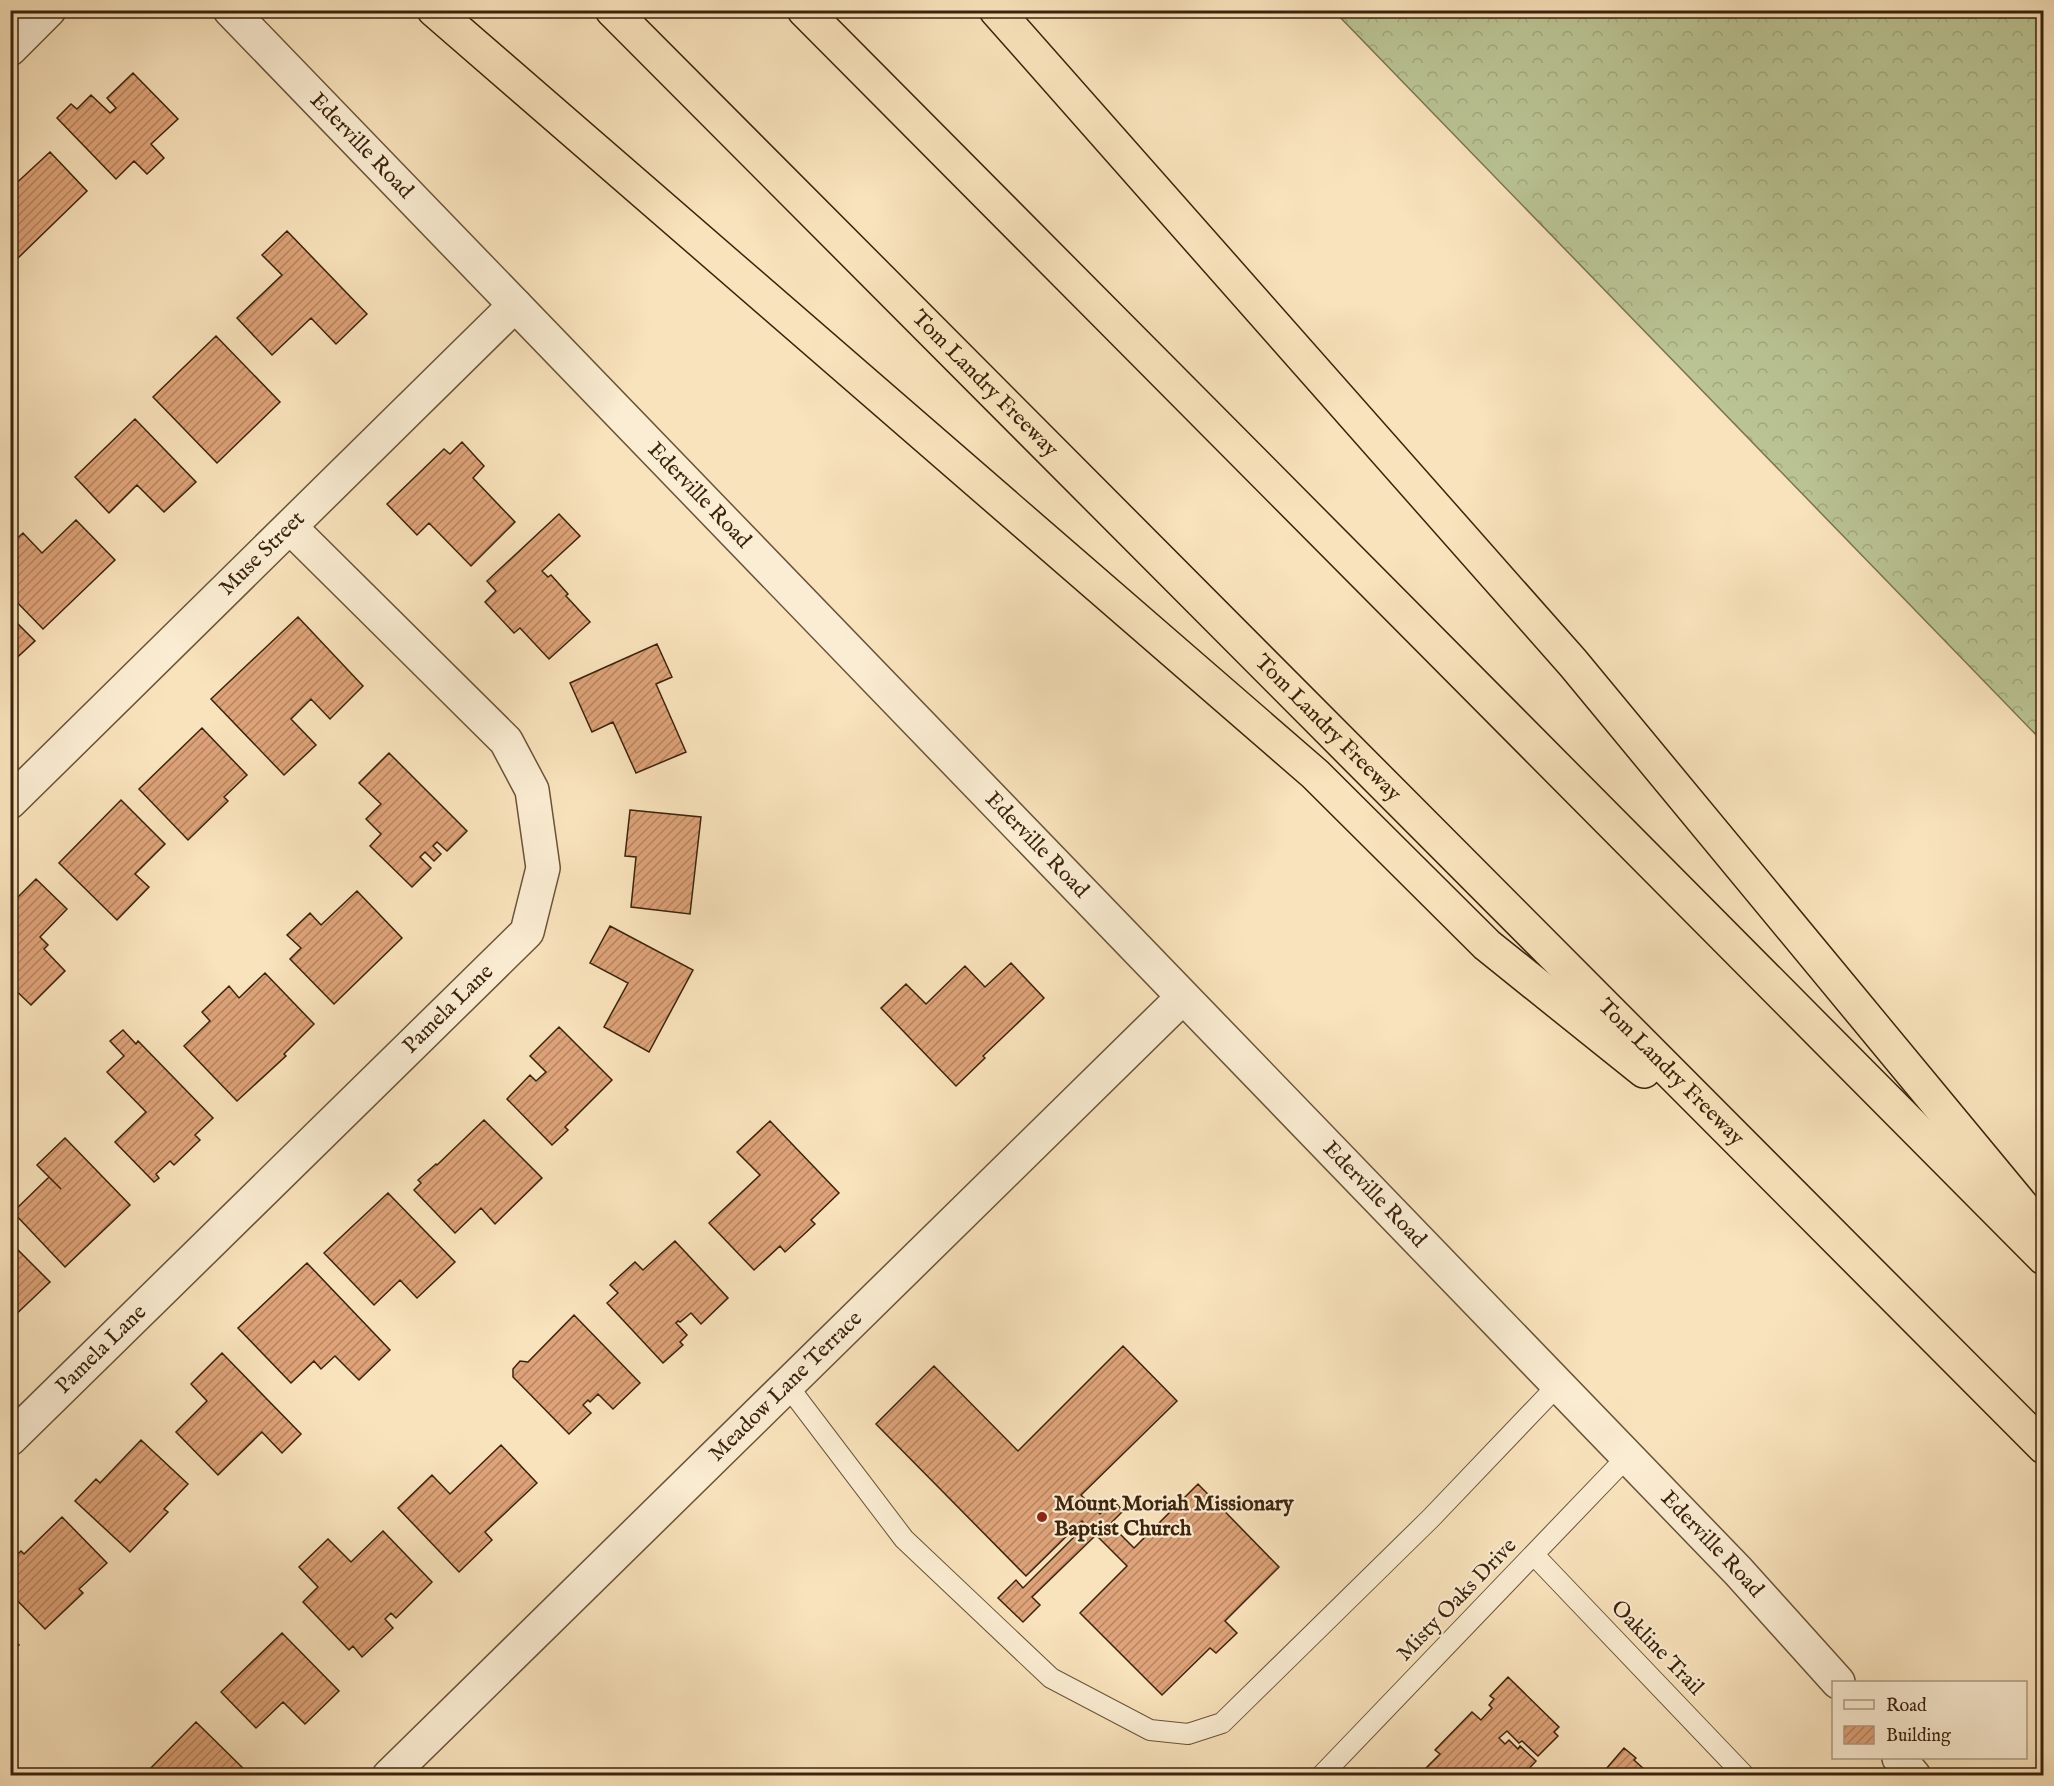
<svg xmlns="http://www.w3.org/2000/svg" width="2054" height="1786" font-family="'IM FELL English',serif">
<defs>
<pattern id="forest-crowns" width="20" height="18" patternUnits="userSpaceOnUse" patternTransform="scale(1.5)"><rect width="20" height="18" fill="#bac494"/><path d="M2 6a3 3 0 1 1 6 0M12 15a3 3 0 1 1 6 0" fill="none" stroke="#a1a87e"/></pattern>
<pattern id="building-hatch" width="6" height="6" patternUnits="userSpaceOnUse" patternTransform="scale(1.5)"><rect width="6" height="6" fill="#dea378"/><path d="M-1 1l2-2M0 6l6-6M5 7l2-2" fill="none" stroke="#b58461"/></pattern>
</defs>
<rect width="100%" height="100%" fill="#f9e3bc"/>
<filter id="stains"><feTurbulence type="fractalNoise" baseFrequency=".00333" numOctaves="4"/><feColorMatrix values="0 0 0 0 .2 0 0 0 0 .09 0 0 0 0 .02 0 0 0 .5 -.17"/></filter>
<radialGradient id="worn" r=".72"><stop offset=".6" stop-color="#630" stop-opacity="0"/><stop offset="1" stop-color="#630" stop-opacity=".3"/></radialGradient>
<path fill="url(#forest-crowns)" stroke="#7a7450" stroke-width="1.5" d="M1334 11H2043V742Z"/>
<path fill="url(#building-hatch)" stroke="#3b230c" stroke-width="1.5" d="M133 73 178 119 151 144 164 158 147 174 134 161 116 179 57 118 71 104 77 109 91 95 110 113 116 108 107 98Z
M50 152 87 191 18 258 10 250V189Z
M287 231 367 314 336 344 311 318 272 355 237 318 282 275 262 255Z
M216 336 280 402 217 463 153 397Z
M135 419 196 482 164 512 137 485 109 513 75 477Z
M462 442 484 466 473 478 515 522 471 566 429 523 417 535 387 504 444 449 450 454Z
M559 514 580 536 542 571 548 577 551 575 568 594 566 596 590 622 549 659 520 628 514 633 485 602 496 591 487 581Z
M76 520 115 560 43 629 10 595V545L23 533 42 553Z
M10 616 35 641 10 664Z
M298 617 363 686 330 719 311 699 291 719 316 745 284 775 211 699Z
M657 644 672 677 656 684 686 752 636 773 613 722 592 732 570 683Z
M202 728 247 775 224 797 228 801 188 840 139 789Z
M389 753 467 831 447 851 437 842 433 846 441 854 434 861 425 852 420 857 431 868 412 887 370 846 381 834 366 819 381 804 359 783Z
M121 800 165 844 135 874 149 887 117 920 59 863Z
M630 810 701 817 690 914 631 907 636 857 625 856Z
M36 879 67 909 40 937 48 945 44 949 65 971 31 1005 10 985V905Z
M357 891 402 938 334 1004 290 959 301 948 287 935 310 913 321 925Z
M610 926 693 970 649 1052 604 1027 628 983 590 963Z
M1011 963 1044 998 983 1056 985 1058 956 1086 881 1008 906 984 926 1004 965 966 985 987Z
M265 973 314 1024 284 1054 286 1056 237 1101 184 1046 210 1021 202 1012 229 986 239 998Z
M559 1027 612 1080 565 1127 568 1130 552 1145 507 1099 530 1075 536 1081 546 1072 530 1056Z
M123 1030 136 1044 138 1041 213 1118 195 1135 200 1140 174 1165 170 1161 156 1174 159 1178 154 1182 115 1142 146 1112 107 1072 124 1056 110 1041Z
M484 1120 542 1178 495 1224 481 1208 455 1233 414 1190 421 1183 418 1180 436 1164 437 1165Z
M770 1121 839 1193 811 1220 815 1224 785 1252 780 1246 754 1270 709 1223 760 1175 737 1152Z
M65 1138 130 1205 65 1267 13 1212 49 1177 61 1189 37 1165Z
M388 1193 455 1262 417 1298 400 1280 374 1305 324 1253Z
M675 1241 728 1298 701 1324 691 1313 680 1322 678 1321 676 1323 687 1335 680 1342 683 1345 663 1363 607 1303 618 1293 610 1285 635 1262 643 1270Z
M10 1242 50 1282 10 1320Z
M307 1263 390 1350 359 1380 335 1356 321 1369 314 1361 291 1383 238 1328Z
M574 1315 640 1383 613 1409 598 1394 590 1402 588 1400 583 1405 591 1413 569 1434 513 1377V1369L520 1361 528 1362Z
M1123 1346 1177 1401 1081 1495 1100 1514 1113 1500 1123 1511 1110 1524 1134 1548 1198 1484 1279 1567 1225 1621 1237 1633 1216 1653 1210 1648 1162 1695 1080 1613 1127 1566 1096 1535 1032 1597 1040 1605 1023 1622 998 1598 1016 1580 1023 1588 1086 1525 1082 1521 1026 1576 876 1424 934 1366 1018 1451Z
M222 1353 301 1434 282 1453 262 1432 218 1475 176 1432 207 1401 191 1384Z
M141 1440 188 1484 164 1509 168 1512 130 1552 75 1501 96 1479 100 1483Z
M501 1445 537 1483 485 1532 492 1540 459 1572 398 1508 432 1475 450 1494Z
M62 1517 107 1563 79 1589 83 1593 45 1629 10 1593V1561L21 1551 24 1554Z
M383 1531 432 1582 396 1618 391 1613 385 1619 393 1628 362 1657 353 1646 349 1650 303 1602 318 1587 299 1567 328 1539 351 1562Z
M282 1633 339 1691 305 1724 283 1702 256 1728 221 1692Z
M10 1636 19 1645 10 1653Z
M1508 1677 1559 1727 1554 1732 1558 1736 1538 1756 1522 1741 1519 1743 1507 1731 1499 1738 1505 1744 1509 1740 1518 1749 1520 1746 1536 1761 1522 1776H1418L1440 1754 1435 1750 1472 1712 1481 1720 1492 1708 1489 1705 1494 1699 1490 1696Z
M196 1722 251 1776H143Z
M1624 1748 1636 1758 1634 1760 1645 1770 1641 1774 1643 1776H1600Z
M1660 1770 1667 1776H1654Z"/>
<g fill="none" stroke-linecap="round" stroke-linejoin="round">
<defs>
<path id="service" d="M787 1385 904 1539 1051 1678 1150 1730 1188 1734 1222 1723 1431 1518 1558 1385
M1534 1555 1745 1776
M1321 1776 1627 1457"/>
<g id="minor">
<path d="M10 49 49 10"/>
<path id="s1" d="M10 802 515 305"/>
<path id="s2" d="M10 1439 527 932 543 868 532 790 506 741 290 527"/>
<path id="s3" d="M389 1776 1183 997"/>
</g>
<g id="tertiary">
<path id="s4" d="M230 10 1738 1571 1838 1682"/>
<path d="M1899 1758 1914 1776"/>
</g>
<g id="motorway">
<path d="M434 10 1315 774 1487 945 1644 1071"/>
<path id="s5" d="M612 10 2044 1447"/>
<path d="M804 10 2044 1258"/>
<path d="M996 10 1573 663 2042 1230"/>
</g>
</defs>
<use href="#service" stroke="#6a5338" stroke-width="22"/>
<use href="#minor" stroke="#6a5338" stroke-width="36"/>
<use href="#tertiary" stroke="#6a5338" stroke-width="36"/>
<use href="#motorway" stroke="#3b230c" stroke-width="36"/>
<use href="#service" stroke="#fbedd3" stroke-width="20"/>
<use href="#minor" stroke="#fbedd3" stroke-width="33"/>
<use href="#tertiary" stroke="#fbedd3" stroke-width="33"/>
<use href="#motorway" stroke="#f9e3bc" stroke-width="33"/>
</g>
<circle fill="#8f2418" stroke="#fbedd3" stroke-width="2" cx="1042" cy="1517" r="6"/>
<g text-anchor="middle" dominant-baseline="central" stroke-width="4.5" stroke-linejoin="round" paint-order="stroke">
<g font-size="22" fill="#3b230c" stroke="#fbedd3">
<text stroke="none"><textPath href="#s4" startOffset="189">Ederville Road</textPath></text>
<text stroke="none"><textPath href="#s5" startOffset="528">Tom Landry Freeway</textPath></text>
<text stroke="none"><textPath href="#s4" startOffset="675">Ederville Road</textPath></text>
<text stroke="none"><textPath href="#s1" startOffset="354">Muse Street</textPath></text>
<text stroke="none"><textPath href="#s5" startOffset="1014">Tom Landry Freeway</textPath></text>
<text stroke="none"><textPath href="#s4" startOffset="1161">Ederville Road</textPath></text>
<text stroke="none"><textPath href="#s2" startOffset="614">Pamela Lane</textPath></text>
<text stroke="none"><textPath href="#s5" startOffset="1500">Tom Landry Freeway</textPath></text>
<text stroke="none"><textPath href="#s4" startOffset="1647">Ederville Road</textPath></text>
<text stroke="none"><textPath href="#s2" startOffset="128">Pamela Lane</textPath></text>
<text stroke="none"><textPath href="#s3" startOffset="556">Meadow Lane Terrace</textPath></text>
<text stroke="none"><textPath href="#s4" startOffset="2133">Ederville Road</textPath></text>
<text transform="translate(1457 1600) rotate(-46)">Misty Oaks Drive</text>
<text transform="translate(1657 1648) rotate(46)">Oakline Trail</text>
</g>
<g font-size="22" font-weight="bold" fill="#3b230c" stroke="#fbedd3" text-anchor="start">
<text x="1054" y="1504">Mount Moriah Missionary<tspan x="1054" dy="25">Baptist Church</tspan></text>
</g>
</g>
<rect width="2054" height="1786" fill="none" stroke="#f9e3bc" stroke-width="36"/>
<rect x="12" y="12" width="2030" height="1762" fill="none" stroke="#3b230c" stroke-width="3"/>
<rect x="18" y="18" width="2018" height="1750" fill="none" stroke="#3b230c" stroke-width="1.5"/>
<rect x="1832" y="1681" width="195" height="78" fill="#fbedd3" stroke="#ae9c83" stroke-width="1.5"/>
<rect x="1844" y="1700" width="30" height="9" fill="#fbedd3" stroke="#ae9c83" stroke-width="1.5"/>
<text x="1886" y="1711" font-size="18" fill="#3b230c">Road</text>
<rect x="1844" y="1726" width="30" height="18" fill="url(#building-hatch)" stroke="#ae9c83" stroke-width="1.5"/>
<text x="1886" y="1741" font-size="18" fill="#3b230c">Building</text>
<rect width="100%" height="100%" filter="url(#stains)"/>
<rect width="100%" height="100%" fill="url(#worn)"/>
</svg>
